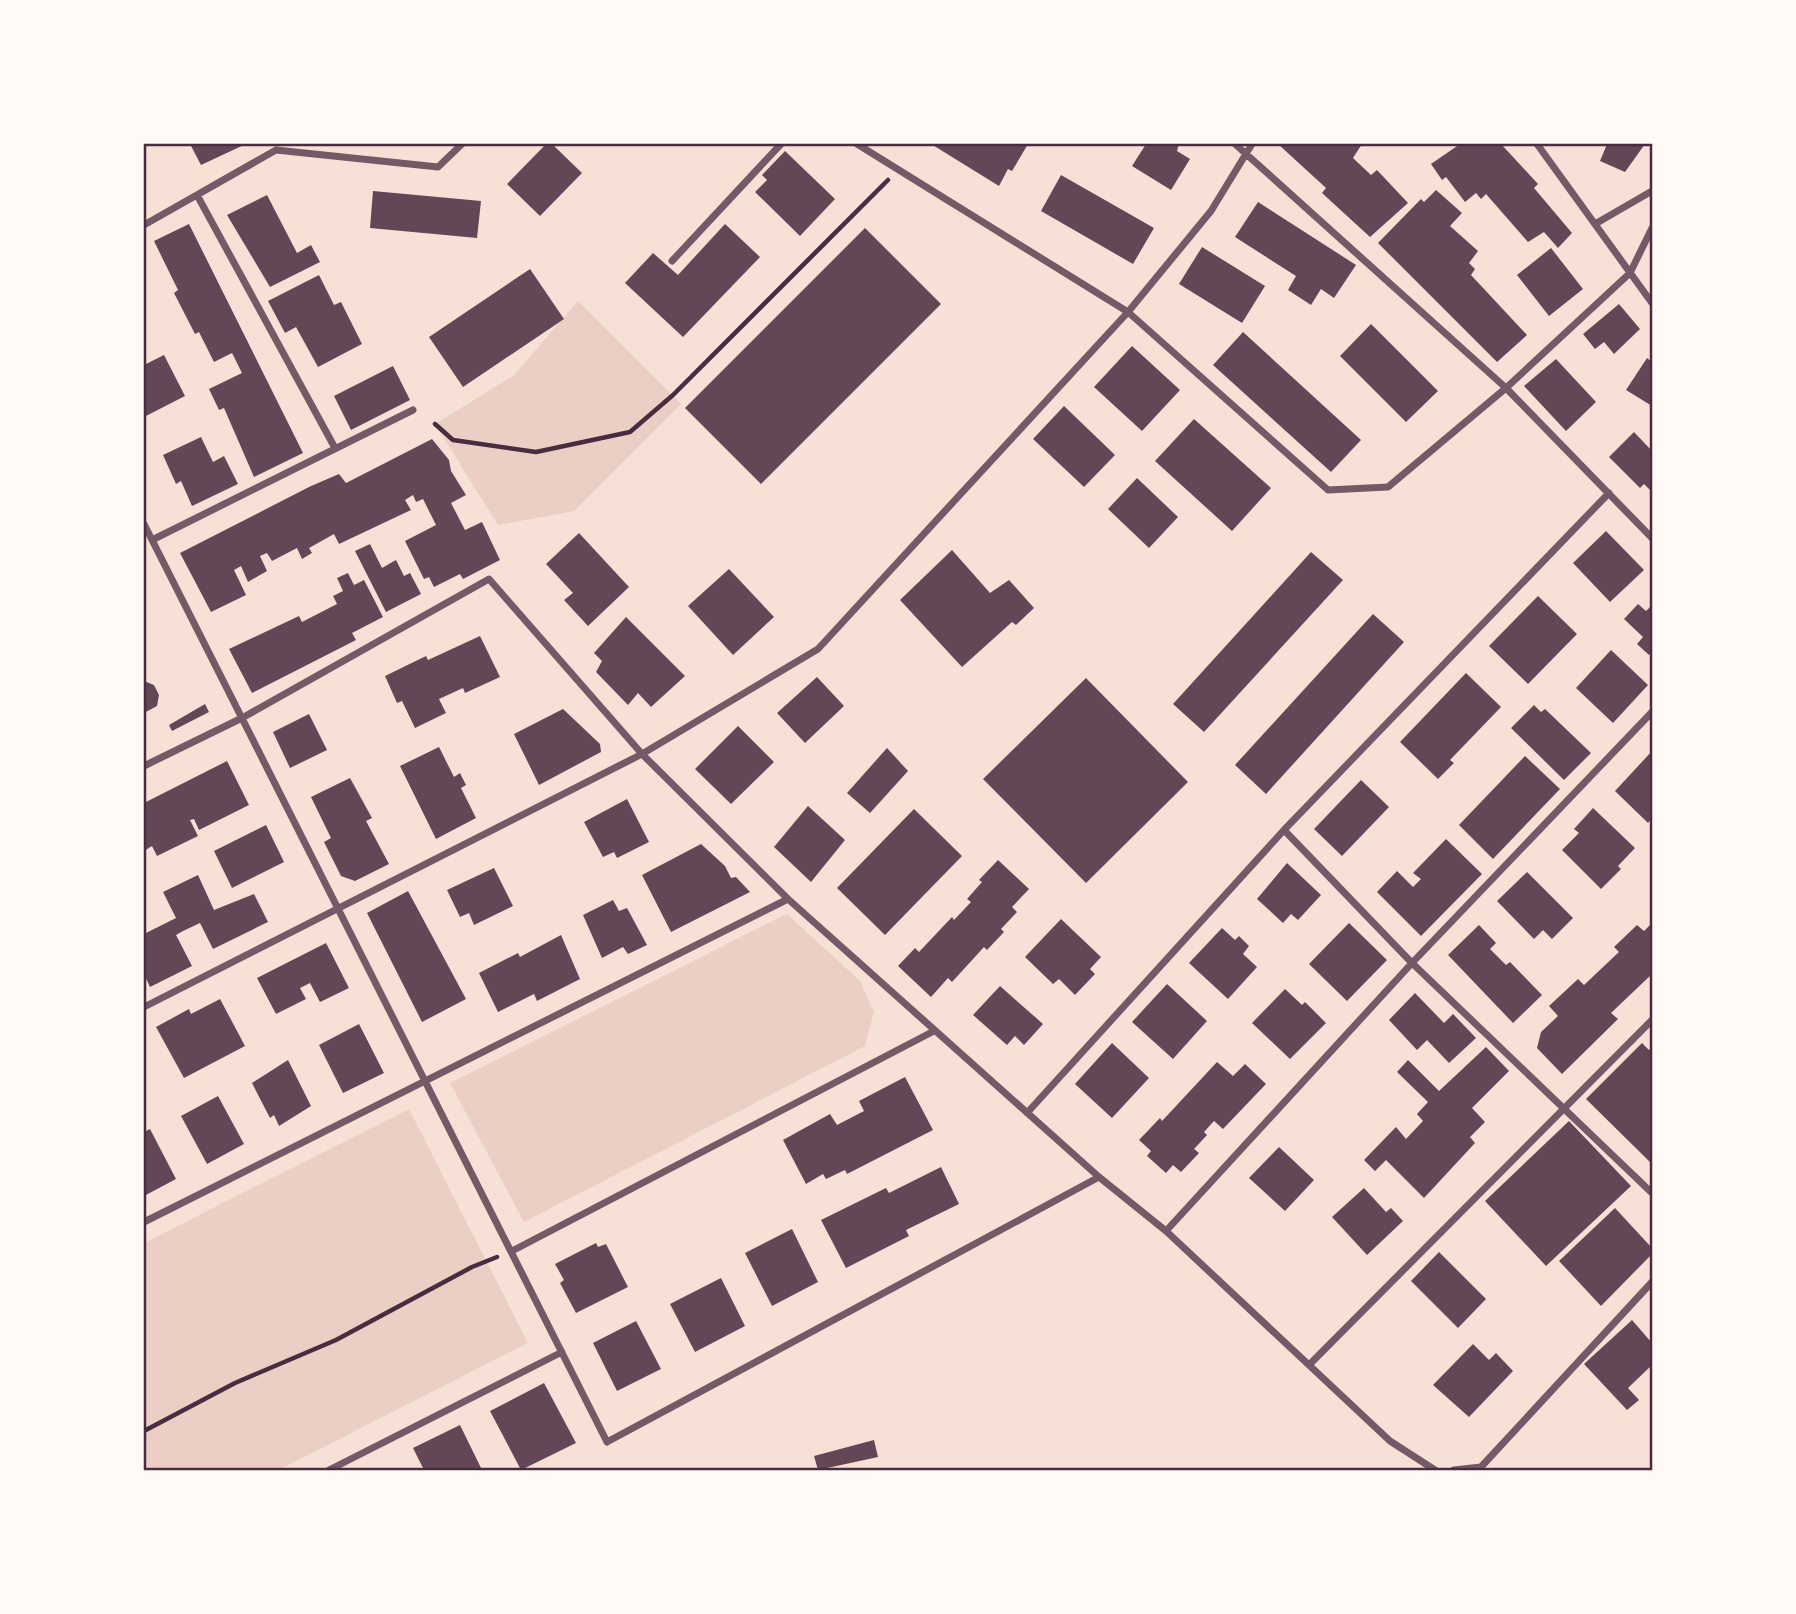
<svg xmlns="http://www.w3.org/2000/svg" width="1796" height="1614" font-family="Barlow,sans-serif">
<rect width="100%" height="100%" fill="#f7e1d7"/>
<path fill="#ebcfc5" d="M578 301 681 404 574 511 498 525 435 424 514 375Z
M787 914 860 981 874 1012 865 1046 524 1222 450 1083Z
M409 1109 528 1343 278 1470H144V1243Z"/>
<path fill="#644757" d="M190 144H246L201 165Z
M546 144H552L582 173 540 216 507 184Z
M931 144H1028L1012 171 1008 169 999 186Z
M1146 144H1179L1177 151 1190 159 1171 190 1132 166Z
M1278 144H1362L1353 158 1371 175 1377 170 1408 203 1370 237 1322 193 1326 188Z
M1460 144H1501L1538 184 1534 188 1572 233 1558 248 1544 232 1528 242 1486 194 1481 199 1476 193 1465 202 1446 177 1442 180 1431 164Z
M1607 144H1645L1625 172 1600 161Z
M785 151 835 199 800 236 755 192 767 180 762 175Z
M1061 175 1154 228 1133 264 1041 211Z
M1436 190 1462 213 1450 226 1478 251 1469 263 1475 269 1471 275 1527 335 1497 362 1378 243 1421 199 1424 202Z
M373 191 481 201 477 238 370 228Z
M267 195 297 253 311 245 320 262 270 287 227 215Z
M1258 202 1356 265 1334 298 1321 289 1311 305 1288 290 1296 276 1235 237Z
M189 224 303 453 254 477 224 408 219 410 209 389 242 373 232 353 214 362 199 332 195 334 174 293 178 290 154 241Z
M725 224 760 257 683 337 625 283 653 253 678 275Z
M865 228 941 304 761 484 685 408Z
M1202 247 1265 286 1242 323 1179 284Z
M1551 248 1583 289 1549 316 1517 275Z
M530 269 564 319 463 387 429 337Z
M319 275 334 305 341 302 362 344 318 367 296 327 285 333 268 301Z
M1619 304 1640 329 1614 354 1604 342 1595 349 1583 334Z
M1371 324 1438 391 1406 422 1340 356Z
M1243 332 1361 440 1331 472 1213 365Z
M1132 346 1180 390 1142 431 1094 387Z
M164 355 185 396 144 417V365Z
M1647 358 1652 362V406L1626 390Z
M1556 359 1596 402 1566 431 1524 386Z
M393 366 410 400 351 430 334 396Z
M1064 406 1115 455 1084 487 1033 439Z
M1194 419 1271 488 1232 531 1155 461Z
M1634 432 1652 451V492L1644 484 1640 488 1609 457Z
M201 437 213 462 224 456 238 484 192 506 181 481 176 484 163 455Z
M432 439 449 460 451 471 466 495 451 503 465 530 482 522 500 560 463 579 460 574 434 587 429 577 424 579 405 541 436 525 423 499 416 502 413 495 405 500 411 510 339 544 334 534 309 548 312 553 302 559 297 548 272 561 267 553 260 556 267 571 248 582 241 566 234 570 246 595 211 612 180 553 311 486 339 474 346 483Z
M1137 478 1178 517 1149 548 1108 509Z
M1606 531 1644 570 1610 602 1573 563Z
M579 533 629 587 588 626 564 600 573 593 546 564Z
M370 544 382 568 396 560 404 576 410 573 421 594 386 612 355 551Z
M952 550 990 593 1009 580 1034 608 1016 625 1012 622 962 667 900 600Z
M1311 552 1343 580 1204 732 1173 704Z
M729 569 774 617 733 655 688 606Z
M348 573 354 585 364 580 383 617 352 633 356 640 252 693 229 649 299 616 302 622 337 604 333 596 343 591 337 578Z
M1538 596 1577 634 1528 684 1489 646Z
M1638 604 1646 611 1652 605V652L1649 655 1637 644 1643 637 1624 619Z
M1373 614 1404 642 1266 794 1235 765Z
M626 617 685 676 651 707 638 693 628 705 596 672 602 661 594 653Z
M480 636 500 677 465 693 463 688 439 699 446 713 415 728 402 701 397 703 385 676 426 656 428 660Z
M1611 650 1648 685 1613 723 1576 688Z
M1466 673 1501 707 1450 760 1454 763 1438 779 1400 742Z
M817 677 844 706 805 743 777 713Z
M1086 678 1188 782 1086 883 983 779Z
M144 681 154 685 159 695 157 706 144 713Z
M205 704 209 712 172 731 169 725Z
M1534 705 1541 712 1545 709 1591 753 1564 780 1511 728Z
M563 709 600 744 601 752 539 785 514 734Z
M309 714 327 750 290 768 273 732Z
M738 726 774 762 731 804 695 769Z
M439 747 454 777 460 773 466 785 461 788 476 818 436 839 400 766Z
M887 748 908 771 870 813 847 793Z
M1652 751V818L1648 823 1615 791Z
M1525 756 1560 789 1493 859 1459 825Z
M227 761 249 805 199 830 194 819 190 820 198 836 157 856 152 846 144 851V803Z
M350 778 372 818 366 821 389 864 355 881 341 876 324 842 331 838 311 797Z
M1361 780 1389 807 1342 856 1314 829Z
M627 799 649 842 617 858 614 852 603 857 584 822Z
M808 806 845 840 811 882 774 847Z
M1593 808 1635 848 1618 866 1621 869 1601 889 1562 850 1579 833 1574 829Z
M914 809 962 856 885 935 837 888Z
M266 825 284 862 232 888 214 851Z
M1446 839 1482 874 1421 936 1377 892 1397 871 1413 887 1421 879 1413 873Z
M701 844 725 866 731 878 736 877 750 892 671 932 642 875Z
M998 860 1029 889 1012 907 1017 912 1001 929 1004 932 987 950 984 947 952 982 948 978 931 997 898 966 915 948 919 952 952 917 954 920 971 902 967 899 982 882 979 880Z
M1287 863 1321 895 1298 920 1291 914 1283 923 1257 899Z
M494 868 513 906 474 925 469 913 460 917 447 890Z
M1527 872 1573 918 1552 939 1543 930 1534 939 1497 901Z
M198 875 214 910 254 894 268 922 213 949 200 923 183 931 176 935 192 966 150 987 144 974V934L176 918 163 892Z
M408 891 466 999 422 1022 367 913Z
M613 900 619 911 627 908 647 945 628 954 623 947 602 958 583 915Z
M1061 919 1101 957 1090 969 1095 974 1075 995 1059 979 1053 984 1025 957Z
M1349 923 1387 960 1347 1001 1309 964Z
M1652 923V974L1611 1013 1618 1019 1562 1074 1537 1048 1541 1032 1558 1016 1549 1006 1578 979 1584 985 1619 952 1614 947 1637 925 1644 931Z
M1479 925 1496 943 1490 949 1506 965 1510 962 1542 995 1513 1023 1448 955Z
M1222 928 1235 940 1239 936 1249 946 1243 954 1257 967 1228 999 1189 963Z
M561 935 580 979 537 1001 534 994 498 1012 479 973 518 953 520 957Z
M326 943 349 988 320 1002 310 983 300 988 306 999 276 1014 257 978Z
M1167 984 1207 1021 1173 1059 1132 1022Z
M1000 986 1043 1024 1024 1045 1015 1036 1007 1045 973 1015Z
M1285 989 1302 1005 1305 1002 1326 1023 1290 1059 1252 1023Z
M1415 993 1444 1023 1453 1014 1476 1038 1449 1063 1427 1040 1417 1050 1389 1020Z
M220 999 245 1046 184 1078 156 1027 189 1009 191 1014Z
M359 1024 384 1073 343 1093 319 1045Z
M1112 1043 1149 1078 1112 1118 1075 1084Z
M1642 1043 1649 1050 1652 1047V1164L1586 1099Z
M1486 1047 1509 1071 1472 1108 1485 1122 1470 1137 1475 1143 1424 1198 1386 1160 1375 1171 1364 1160 1396 1127 1406 1139 1423 1121 1417 1114 1428 1102 1397 1072 1408 1060 1439 1091Z
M288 1060 311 1106 279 1126 274 1115 270 1118 252 1083Z
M1217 1062 1233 1076 1245 1064 1266 1084 1223 1129 1214 1121 1204 1132 1207 1135 1194 1149 1199 1153 1181 1172 1173 1165 1166 1173 1147 1156 1151 1151 1139 1140 1160 1118 1162 1121Z
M905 1077 933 1130 847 1174 845 1170 826 1179 823 1174 806 1184 783 1140 830 1114 837 1125 864 1111 859 1101Z
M218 1096 244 1144 207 1164 181 1116Z
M1569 1121 1631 1186 1546 1266 1485 1201Z
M150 1129 176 1179 144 1196V1132Z
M1279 1147 1314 1180 1285 1211 1249 1178Z
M941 1167 959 1204 906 1230 909 1236 846 1268 821 1220 886 1188 889 1193Z
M1364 1188 1386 1212 1391 1208 1403 1221 1367 1255 1332 1217Z
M1615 1208 1652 1248V1254L1601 1306 1559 1261Z
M792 1229 818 1282 772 1306 745 1253Z
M596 1243 598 1247 606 1244 628 1287 576 1313 560 1283 564 1280 555 1264Z
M1439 1252 1486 1299 1458 1328 1411 1281Z
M721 1278 745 1326 695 1352 670 1304Z
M1632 1320 1652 1343V1365L1628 1388 1639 1400 1627 1410 1584 1364Z
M636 1321 661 1369 617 1391 593 1343Z
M1473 1344 1489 1360 1496 1353 1513 1371 1469 1417 1433 1385Z
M544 1383 576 1443 521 1470 490 1411Z
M460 1425 482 1470H424L413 1448Z
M874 1440 878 1457 818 1470 814 1456Z"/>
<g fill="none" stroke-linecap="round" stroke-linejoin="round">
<path stroke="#4a2c40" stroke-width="4.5" d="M435 424 453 440 536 452 630 432 673 395 888 180
M144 1431 235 1383 336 1340 472 1267 497 1257"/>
<path stroke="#755966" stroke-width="7" d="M857 144 1128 312 1328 490 1388 487 1506 388 1630 273 1652 228
M1235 144 1506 388 1652 538
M1537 144 1652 303
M276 150 438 167 462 144
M197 195 335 448
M1595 224 1652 191
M144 225 276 150
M672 261 781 144
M144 524 607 1442 1099 1177
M152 540 413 410
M144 766 242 718 489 579 642 754 788 899 1099 1177 1166 1231 1390 1441 1435 1470
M1284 830 1412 963 1652 1193
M144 1007 642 754 818 649 1128 312 1211 211 1252 144
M1027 1113 1284 830 1609 493
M144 1222 788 899
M1166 1231 1412 963 1652 712
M512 1251 934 1031
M1310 1364 1652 1020
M329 1470 562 1352
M1454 1470 1481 1467 1652 1282"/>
</g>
<rect width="1796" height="1614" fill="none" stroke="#fffaf5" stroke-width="290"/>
<rect x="145" y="145" width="1506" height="1324" fill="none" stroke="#4a2c40" stroke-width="2.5"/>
</svg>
